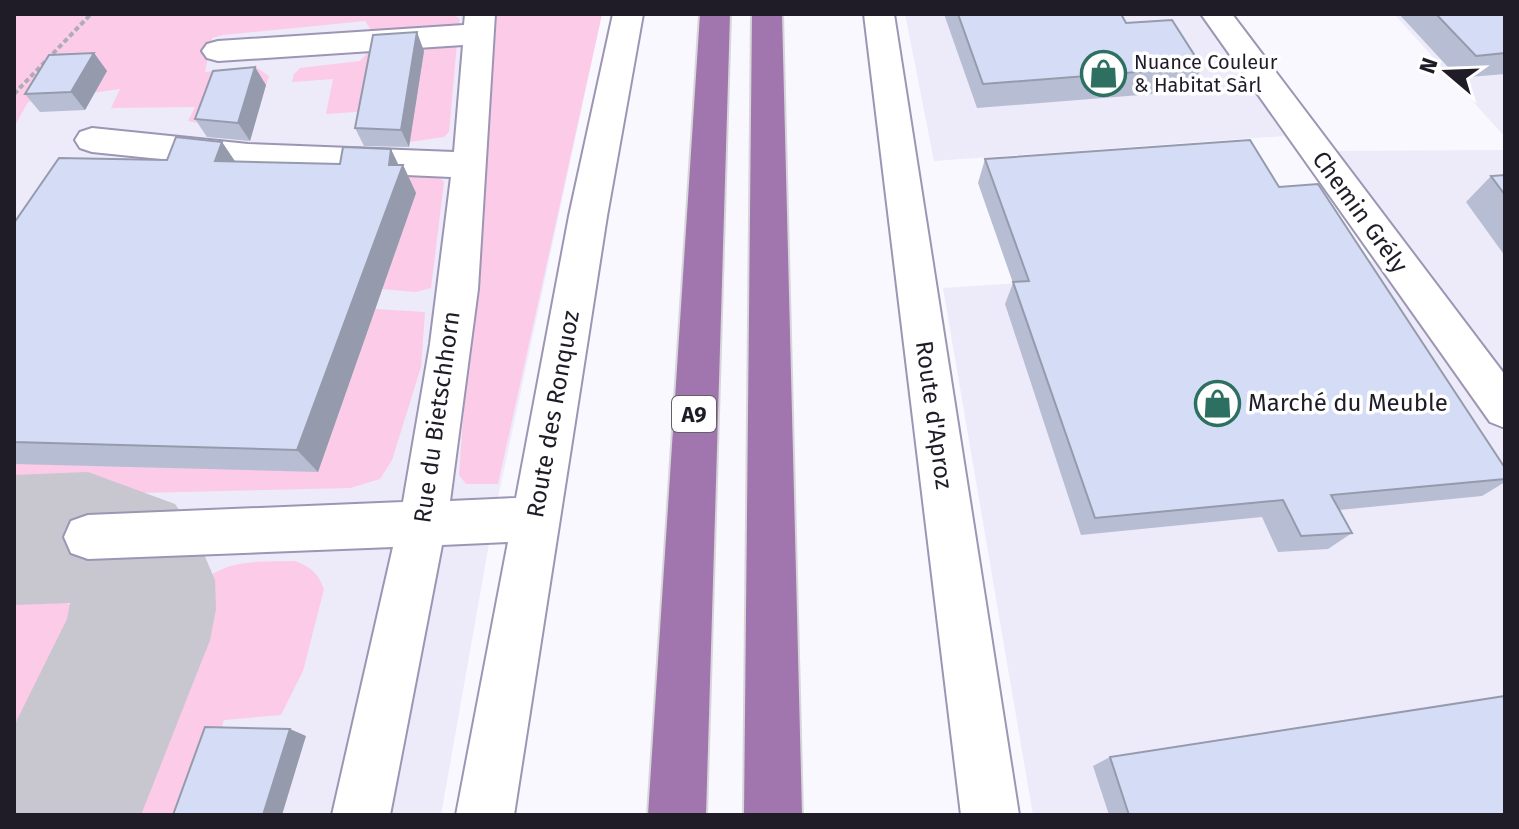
<svg xmlns="http://www.w3.org/2000/svg" width="1519" height="829" font-family="'Fira Sans',sans-serif">
<rect width="100%" height="100%" fill="#f9f8fe"/>
<path fill="#edeafa" d="M14 14H602L493 521 441 815H14Z
M905 14H1202L1329 151 1505 150V815H1033L943 288 1377 260 1284 136 934 161Z
M1394 14H1505V137Z"/>
<path fill="#fbcbe7" d="M14 14H453L460 19 458 26 374 34 365 21 223 35 212 38 205 72 256 67 269 76 266 85 211 125 188 121 195 107 111 108 120 89 28 102 14 127Z
M492 14H602L498 484H466L459 475Z
M457 43 449 132 444 137 410 142 370 111 326 114 333 79 292 82 294 74 300 68 360 61 372 48Z
M133 166 439 177 444 182 431 288 416 292 382 289 352 314H374L375 309 425 312 421 367 392 460 380 479 350 488 14 496V294Z
M295 561C311 567 318 573 324 589L303 671 281 715 224 720 194 815H105L202 582C228 558 262 562 295 561Z
M14 591 51 592 80 612 84 640 81 662 43 736 14 760Z"/>
<g fill="none" stroke-linecap="round" stroke-linejoin="round">
<path fill="#c8c6ce" fill-rule="evenodd" d="M88 472 175 504 194 531 215 580 216 609 210 640 141 815H14V726L67 619 70 603 14 605V475Z"/>
<defs>
<path id="minor" d="M465 14H495L478 289 450 501 516 498 569 216 613 14H643L607 216 514 815H456L508 542 442 545 390 815H332L393 547 88 559 71 553 64 537 71 521 88 515 403 502 430 344 451 177 248 168 92 152 80 148 75 140 80 132 92 128 248 144 454 152 463 45 218 61 207 58 202 51 207 44 218 41 464 25Z
M864 14H894L1019 815H961Z
M1201 14H1232L1505 375V428L1490 422Z"/>
<path id="highway" d="M700 14H730L706 815H648Z
M752 14H782L802 815H744Z"/>
</defs>
<use href="#minor" stroke="#9c95b3" stroke-width="4"/>
<use href="#highway" stroke="#d7d6d8" stroke-width="4"/>
<path stroke="#aeacb4" stroke-width="4" stroke-dasharray="5 3" stroke-linecap="butt" d="M14 94 91 14"/>
<use href="#minor" fill="#fff" fill-rule="evenodd"/>
<use href="#highway" fill="#a175ae" fill-rule="evenodd"/>
</g>
<path fill="#b7bed4" d="M944 14H1121L1126 23 1202 67 1190 91 977 108Z
M1399 14H1505V74L1458 78Z
M424 51 409 147 364 146 355 128Z
M94 53 107 71 85 110 40 112 25 94Z
M266 85 250 141 207 137 195 119Z
M222 142 235 162 403 165 416 193 318 472 14 464V223L167 160Z
M985 159 1279 187 1505 468V482L1482 496 1339 510 1352 533 1328 549 1278 552 1262 517 1081 535 1005 304 1013 283 978 183Z
M1505 175V256L1466 202 1491 176Z
M1110 757 1505 815H1109L1093 766Z"/>
<path fill="#959bac" d="M417 32 424 51 409 147 401 130Z
M94 53 107 71 85 110 71 92Z
M255 67 266 85 250 141 238 123Z
M222 142 241 170 215 161Z
M391 149 401 170 403 165 416 193 318 472 297 450 389 165Z
M290 729 306 736 282 815H263Z"/>
<path fill="#d5ddf6" stroke="#959bac" stroke-width="2" d="M958 14H1121L1126 23 1172 20 1202 67 983 84Z
M1436 14H1505V53L1476 56Z
M417 32 401 130 355 128 373 35Z
M94 53 71 92 25 94 49 55Z
M255 67 238 123 195 119 213 71Z
M176 137 222 142 215 161 340 164 343 147 391 149 389 165H403L297 450 14 442V223L59 158 167 160Z
M1250 140 1279 187 1318 184 1505 468V479L1331 495 1352 533 1301 536 1283 500 1095 518 1013 282 1029 281 985 159Z
M1505 175V195L1491 176Z
M1505 696V815H1129L1110 757Z
M205 727 290 729 263 815H173Z"/>
<defs>
<symbol id="shop-ring" viewBox="-11 -11 22 22"><circle r="9.5" fill="#fff" stroke="#2d7061" stroke-width="1.5"/><path d="M-5-2.5h2.3a2.7 3.5 0 0 1 5.4 0H5L5.5 6h-11ZM-1.5-2.5h3a1.5 2.3 0 0 0-3 0Z" fill="#2d7061"/></symbol>
</defs>
<g fill-rule="evenodd">
<use href="#shop-ring" x="1078" y="48" width="51" height="51"/>
<use href="#shop-ring" x="1192" y="378" width="51" height="51"/>
</g>
<g text-anchor="middle" dominant-baseline="central" stroke-width="7" stroke-linejoin="round" paint-order="stroke">
<g font-size="20" fill="#1f1c28" stroke="#fff" text-anchor="start">
<text x="1134" y="62">Nuance Couleur<tspan x="1134" dy="23">&amp; Habitat Sàrl</tspan></text>
</g>
<rect fill="#fff" stroke="#626068" stroke-width="2" x="672" y="396" width="44" height="36" rx="6"/>
<g font-size="22" font-weight="bold" fill="#1f1c28">
<text x="694" y="414">A9</text>
</g>
<g font-size="24" fill="#1f1c28" stroke="#fff">
<text transform="translate(1360 212) rotate(54)">Chemin Grély</text>
<text transform="translate(553 414) rotate(-80)">Route des Ronquoz</text>
<text transform="translate(934 415) rotate(82)">Route d'Aproz</text>
<text transform="translate(437 417) rotate(-82)">Rue du Bietschhorn</text>
</g>
<g font-size="24" fill="#1f1c28" stroke="#fff" text-anchor="start">
<text x="1248" y="403">Marché du Meuble</text>
</g>
</g>
<rect width="1519" height="829" fill="none" stroke="#1f1c28" stroke-width="32"/>
<g transform="translate(1447 72) rotate(289)" stroke="#ffffff" stroke-width="6" paint-order="stroke">
<path d="M0-6L14 30L0 20L-14 30Z" fill="#1f1c28"/>
<text y="-12" font-size="22" font-weight="bold" text-anchor="middle" fill="#1f1c28">N</text>
</g>
</svg>
